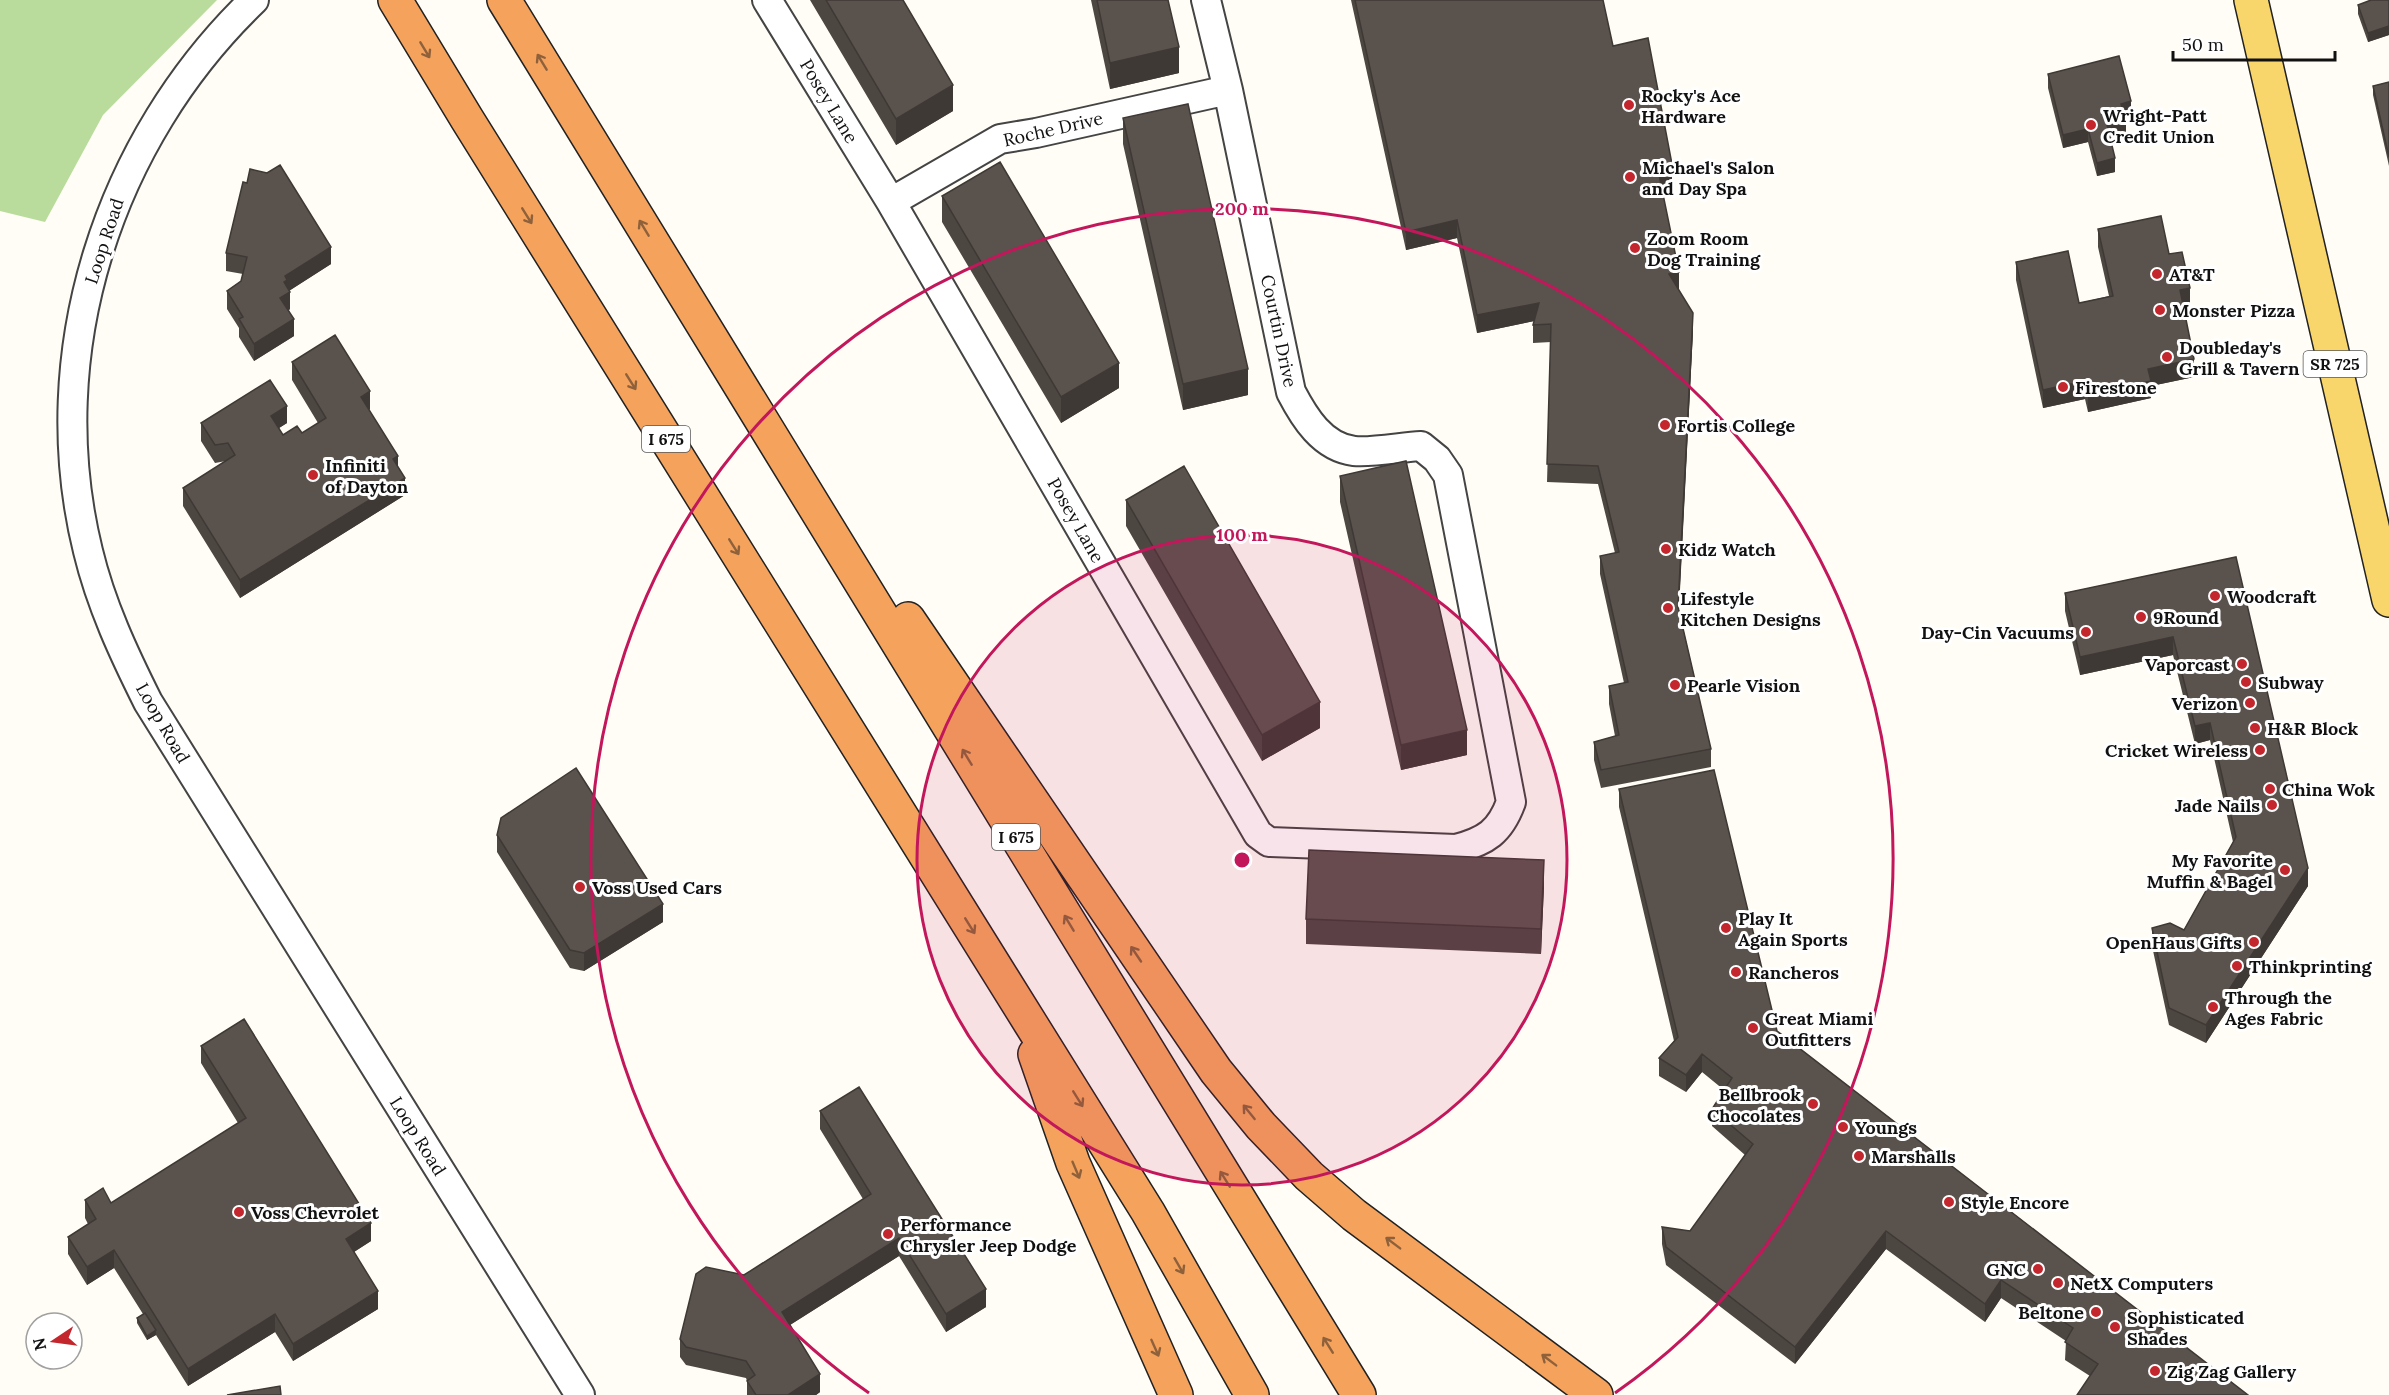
<svg xmlns="http://www.w3.org/2000/svg" width="2389" height="1395" font-family="Lora,serif">
<rect width="100%" height="100%" fill="#fffdf5"/>
<path fill="#b9dc9c" d="M0 0H217L103 115 45 222 0 211Z"/>
<g fill="none" stroke-linecap="round" stroke-linejoin="round">
<defs>
<path id="minor" d="M254 0C108 140 39 353 88 551 101 605 124 654 148 702L580 1395
M767 0 891 202 1258 834 1269 842 1456 849C1486 841 1500 832 1511 802L1448 475 1437 459 1421 446C1402 447 1371 453 1354 451 1322 447 1304 417 1291 392L1228 90 1206 0
M891 202 1000 139 1036 133 1228 90"/>
<path id="major" d="M2251 0 2389 600"/>
<path id="highway" d="M395 0 467 119 1148 1212 1252 1395
M504 0 1359 1395
M908 619 1216 1071 1261 1126 1309 1176 1354 1215 1596 1395
M1035 1054 1073 1163 1176 1395"/>
</defs>
<use href="#minor" stroke="#444" stroke-width="32"/>
<use href="#major" stroke="#222" stroke-width="36"/>
<use href="#highway" stroke="#222" stroke-width="36"/>
<use href="#minor" stroke="#fff" stroke-width="28"/>
<use href="#major" stroke="#f9d66b" stroke-width="33"/>
<use href="#highway" stroke="#f5a25d" stroke-width="33"/>
</g>
<path fill="#4d4742" d="M810 0H903L953 111 896 145Z
M1091 0H1168L1179 73 1110 89Z
M1351 0H1603L1613 46 1672 182 1662 187 1678 290 1693 331 1679 610 1711 749V767L1601 788 1594 760V742L1615 736 1609 704V686L1624 683 1600 574V556L1615 553 1598 484 1547 482 1551 342 1533 343V325L1534 321 1477 333 1457 238 1406 250Z
M2389 0V35L2368 42 2358 14V5Z
M2048 74 2131 115 2125 116 2126 134 2110 138 2115 172 2097 176 2088 142 2063 148 2048 88Z
M2389 82V166L2373 95V86Z
M1123 118 1248 395 1183 410 1123 144Z
M942 196 1119 388 1061 423 942 222Z
M2098 229 2169 254 2190 305 2183 307 2194 377 2151 386V398L2088 412 2085 399 2043 408 2016 280V262L2079 303 2109 296 2098 247Z
M226 253 331 264 289 291 290 309 289 310 294 336 254 361 239 337V328L227 309V291L241 281 243 274 226 271Z
M292 362 370 409 369 410 398 467 405 495 240 598 183 506V488L226 461 215 463 201 441V423H287L279 428 283 435 302 433 318 423 292 380Z
M1340 476 1467 755 1401 770 1340 502Z
M1126 500 1320 728 1262 761 1126 526Z
M2236 557 2308 886 2206 1043 2169 1025 2152 946V928L2184 930 2233 842 2210 740 2195 744 2173 655 2080 675 2065 611V593Z
M1619 789 1777 1031 2248 1395 2090 1376 2065 1360 2066 1341 2001 1298 1985 1322 1886 1249 1795 1364 1666 1265 1662 1244V1227L1690 1231 1745 1155 1712 1126V1109L1724 1090 1702 1072 1686 1092 1659 1076V1058L1674 1041 1619 807Z
M497 835 663 922 584 971 570 968 497 852Z
M1544 886 1541 954 1306 944V919Z
M201 1046 371 1241 354 1252 378 1309 293 1361 275 1332 188 1386 156 1335 147 1340 137 1323V1318L143 1314 114 1268 87 1285 68 1254V1237L88 1224 85 1218V1200L111 1203 238 1123 201 1063Z
M820 1111 986 1307 946 1332 899 1256 790 1325 820 1392 816 1395H747V1381L746 1378 686 1365 680 1357V1339L744 1275 863 1199 820 1129Z"/>
<path fill="#3f3936" d="M2389 26V35L2368 42V33Z
M1179 47V73L1110 89V63Z
M953 85V111L896 145V119Z
M2131 101V115L2121 117V104Z
M2126 120V134L2107 139V125Z
M2088 129V142L2063 148V135Z
M2115 158V172L2097 176V163Z
M1672 164V182L1658 188V170Z
M1457 220V238L1406 250V232Z
M331 247V264L287 292H290V309L280 315V298L285 276Z
M1679 272V290L1669 292V274Z
M2190 288V305L2180 308V290Z
M1539 303V320L1477 333V315Z
M1693 313V331L1678 625V607Z
M294 319V336L254 361V344Z
M2194 359V377L2151 386V398L2088 412V394L2148 369Z
M1119 363V388L1061 423V397Z
M1248 369V395L1183 410V384Z
M2085 381V399L2043 408V390Z
M370 391V409L361 415V397Z
M287 406V423L271 433V416Z
M398 456V473L393 459Z
M405 478V495L240 598V580Z
M2173 637V655L2080 675V657Z
M1320 702V728L1262 761V735Z
M2210 723V740L2195 744V726Z
M1467 730V755L1401 770V745Z
M1544 860V886L1541 954V929Z
M2308 868V886L2206 1043V1025Z
M663 904V922L584 971V953Z
M1702 1054V1072L1686 1092V1075Z
M371 1223V1241L346 1257V1239Z
M1886 1231V1249L1795 1364V1347Z
M899 1238V1256L782 1330V1312Z
M114 1250V1268L87 1285V1267Z
M2001 1280V1298L1985 1322V1304Z
M986 1289V1307L946 1332V1314Z
M378 1291V1309L293 1361V1344Z
M275 1314V1332L188 1386V1369Z
M156 1330V1335L147 1340V1336Z
M820 1374V1392L816 1395H788Z"/>
<path fill="#5a524d" stroke="#3f3936" stroke-width="1.5" d="M826 0H903L953 85 896 119Z
M1097 0H1168L1179 47 1110 63Z
M1355 0H1603L1613 46 1648 38 1672 164 1658 170 1679 272 1669 274 1693 313 1678 607 1711 749 1601 770 1594 742 1619 735 1609 686 1628 682 1600 556 1619 552 1598 466 1547 464 1551 324 1533 325 1539 303 1477 315 1457 220 1406 232Z
M2371 0H2389V26L2368 33 2358 5Z
M2119 56 2131 101 2121 104 2126 120 2107 125 2115 158 2097 163 2088 129 2063 135 2048 74Z
M2389 82V157L2373 86Z
M1188 104 1248 369 1183 384 1123 118Z
M1000 162 1119 363 1061 397 942 196Z
M280 165 331 247 285 276 287 280 284 282 290 292 280 298 294 319 254 344 239 319 243 317 227 291 241 281 247 257 226 253 243 182 247 183 250 169 267 173Z
M2161 216 2169 254 2182 252 2190 288 2180 290 2194 359 2148 369 2151 381 2088 394 2085 381 2043 390 2016 262 2068 251 2079 303 2113 296 2098 229Z
M335 335 370 391 361 397 398 456 393 459 405 478 240 580 183 488 235 455 228 443 215 445 201 423 270 380 287 406 271 416 283 435 297 426 302 433 326 418 292 362Z
M1406 461 1467 730 1401 745 1340 476Z
M1184 466 1320 702 1262 735 1126 500Z
M2236 557 2308 868 2206 1025 2169 1008 2152 928 2170 923 2184 930 2236 837 2210 723 2195 726 2173 637 2080 657 2065 593Z
M576 768 663 904 584 953 570 950 497 835 501 818Z
M1714 770 1777 1031 2248 1395H2077L2098 1364 2065 1342 2073 1328 2001 1280 1985 1304 1886 1231 1795 1347 1666 1247 1662 1227 1690 1231 1753 1144 1712 1109 1732 1078 1702 1054 1686 1075 1659 1058 1678 1037 1619 789Z
M1309 850 1544 860 1541 929 1306 919Z
M244 1019 371 1223 346 1239 378 1291 293 1344 275 1314 188 1369 114 1250 87 1267 68 1237 96 1219 85 1200 103 1188 111 1203 246 1118 201 1046Z
M859 1087 986 1289 946 1314 899 1238 782 1312 820 1374 788 1395H756L747 1381 755 1375 746 1361 686 1347 680 1339 696 1274 706 1267 744 1275 871 1194 820 1111Z
M145 1313 156 1330 147 1336 137 1318Z
M280 1386 281 1395H227Z"/>
<defs><path id="oneway-shaft" d="M-6 0H5M1.5-3L5.5 0L1.5 3" fill="none" stroke-width="1.6" stroke-linecap="round" stroke-linejoin="round" transform="scale(1.5)"/></defs>
<g stroke="#8e613b">
<use href="#oneway-shaft" transform="translate(425 50) rotate(59)"/>
<use href="#oneway-shaft" transform="translate(542 62) rotate(-121)"/>
<use href="#oneway-shaft" transform="translate(527 216) rotate(58)"/>
<use href="#oneway-shaft" transform="translate(644 228) rotate(-121)"/>
<use href="#oneway-shaft" transform="translate(631 382) rotate(58)"/>
<use href="#oneway-shaft" transform="translate(734 547) rotate(58)"/>
<use href="#oneway-shaft" transform="translate(967 757) rotate(-121)"/>
<use href="#oneway-shaft" transform="translate(1069 923) rotate(-121)"/>
<use href="#oneway-shaft" transform="translate(970 926) rotate(58)"/>
<use href="#oneway-shaft" transform="translate(1136 954) rotate(-124)"/>
<use href="#oneway-shaft" transform="translate(1078 1099) rotate(58)"/>
<use href="#oneway-shaft" transform="translate(1249 1112) rotate(-129)"/>
<use href="#oneway-shaft" transform="translate(1076 1170) rotate(67)"/>
<use href="#oneway-shaft" transform="translate(1225 1179) rotate(-122)"/>
<use href="#oneway-shaft" transform="translate(1393 1243) rotate(-143)"/>
<use href="#oneway-shaft" transform="translate(1179 1266) rotate(60)"/>
<use href="#oneway-shaft" transform="translate(1328 1345) rotate(-122)"/>
<use href="#oneway-shaft" transform="translate(1155 1348) rotate(66)"/>
<use href="#oneway-shaft" transform="translate(1549 1360) rotate(-143)"/>
</g>
<circle cx="1242" cy="860" r="325" fill="#c2185b" fill-opacity=".12"/>
<g fill="none" stroke="#c2185b" stroke-width="3">
<circle cx="1242" cy="860" r="325"/>
<path d="M869 1393A651 651 0 1 1 1615 1393"/>
</g>
<g fill="#c4262e" stroke="#fff" stroke-width="2">
<circle cx="1629" cy="105" r="6"/>
<circle cx="2091" cy="125" r="6"/>
<circle cx="1630" cy="177" r="6"/>
<circle cx="1635" cy="248" r="6"/>
<circle cx="2157" cy="274" r="6"/>
<circle cx="2160" cy="310" r="6"/>
<circle cx="2167" cy="357" r="6"/>
<circle cx="2063" cy="387" r="6"/>
<circle cx="1665" cy="425" r="6"/>
<circle cx="313" cy="475" r="6"/>
<circle cx="1666" cy="549" r="6"/>
<circle cx="2215" cy="596" r="6"/>
<circle cx="1668" cy="608" r="6"/>
<circle cx="2141" cy="617" r="6"/>
<circle cx="2086" cy="632" r="6"/>
<circle cx="2242" cy="664" r="6"/>
<circle cx="2246" cy="682" r="6"/>
<circle cx="1675" cy="685" r="6"/>
<circle cx="2250" cy="703" r="6"/>
<circle cx="2255" cy="728" r="6"/>
<circle cx="2260" cy="750" r="6"/>
<circle cx="2270" cy="789" r="6"/>
<circle cx="2272" cy="805" r="6"/>
<circle cx="2285" cy="870" r="6"/>
<circle cx="580" cy="887" r="6"/>
<circle cx="1726" cy="928" r="6"/>
<circle cx="2254" cy="942" r="6"/>
<circle cx="2237" cy="966" r="6"/>
<circle cx="1736" cy="972" r="6"/>
<circle cx="2213" cy="1007" r="6"/>
<circle cx="1753" cy="1028" r="6"/>
<circle cx="1813" cy="1104" r="6"/>
<circle cx="1843" cy="1127" r="6"/>
<circle cx="1859" cy="1156" r="6"/>
<circle cx="1949" cy="1202" r="6"/>
<circle cx="239" cy="1212" r="6"/>
<circle cx="888" cy="1234" r="6"/>
<circle cx="2038" cy="1269" r="6"/>
<circle cx="2058" cy="1283" r="6"/>
<circle cx="2096" cy="1312" r="6"/>
<circle cx="2115" cy="1327" r="6"/>
<circle cx="2155" cy="1371" r="6"/>
</g>
<g text-anchor="middle" dominant-baseline="central" stroke-width="6" stroke-linejoin="round" paint-order="stroke">
<g fill="#fff" stroke="#585858" stroke-width="1.5">
<rect x="2303.5" y="351" width="63" height="26" rx="4.5"/>
<rect x="642" y="426" width="48" height="26" rx="4.5"/>
<rect x="992" y="824" width="48" height="26" rx="4.5"/>
</g>
<g font-size="16" font-weight="bold" fill="#111">
<text x="2335" y="364">SR 725</text>
<text x="666" y="439">I 675</text>
<text x="1016" y="837">I 675</text>
</g>
<g font-size="18" font-weight="bold" fill="#111" stroke="#fff" text-anchor="start">
<text x="1641" y="95">Rocky's Ace<tspan x="1641" dy="21">Hardware</tspan></text>
<text x="2103" y="115">Wright-Patt<tspan x="2103" dy="21">Credit Union</tspan></text>
<text x="1642" y="167">Michael's Salon<tspan x="1642" dy="21">and Day Spa</tspan></text>
<text x="1647" y="238">Zoom Room<tspan x="1647" dy="21">Dog Training</tspan></text>
<text x="2169" y="274">AT&amp;T</text>
<text x="2172" y="310">Monster Pizza</text>
<text x="2179" y="347">Doubleday's<tspan x="2179" dy="21">Grill &amp; Tavern</tspan></text>
<text x="2075" y="387">Firestone</text>
<text x="1677" y="425">Fortis College</text>
<text x="325" y="465">Infiniti<tspan x="325" dy="21">of Dayton</tspan></text>
<text x="1678" y="549">Kidz Watch</text>
<text x="2227" y="596">Woodcraft</text>
<text x="1680" y="598">Lifestyle<tspan x="1680" dy="21">Kitchen Designs</tspan></text>
<text x="2153" y="617">9Round</text>
<text x="2074" y="632" text-anchor="end">Day-Cin Vacuums</text>
<text x="2230" y="664" text-anchor="end">Vaporcast</text>
<text x="2258" y="682">Subway</text>
<text x="1687" y="685">Pearle Vision</text>
<text x="2238" y="703" text-anchor="end">Verizon</text>
<text x="2267" y="728">H&amp;R Block</text>
<text x="2248" y="750" text-anchor="end">Cricket Wireless</text>
<text x="2282" y="789">China Wok</text>
<text x="2260" y="805" text-anchor="end">Jade Nails</text>
<text x="2273" y="860" text-anchor="end">My Favorite<tspan x="2273" dy="21">Muffin &amp; Bagel</tspan></text>
<text x="592" y="887">Voss Used Cars</text>
<text x="1738" y="918">Play It<tspan x="1738" dy="21">Again Sports</tspan></text>
<text x="2242" y="942" text-anchor="end">OpenHaus Gifts</text>
<text x="2249" y="966">Thinkprinting</text>
<text x="1748" y="972">Rancheros</text>
<text x="2225" y="997">Through the<tspan x="2225" dy="21">Ages Fabric</tspan></text>
<text x="1765" y="1018">Great Miami<tspan x="1765" dy="21">Outfitters</tspan></text>
<text x="1801" y="1094" text-anchor="end">Bellbrook<tspan x="1801" dy="21">Chocolates</tspan></text>
<text x="1855" y="1127">Youngs</text>
<text x="1871" y="1156">Marshalls</text>
<text x="1961" y="1202">Style Encore</text>
<text x="251" y="1212">Voss Chevrolet</text>
<text x="900" y="1224">Performance<tspan x="900" dy="21">Chrysler Jeep Dodge</tspan></text>
<text x="2026" y="1269" text-anchor="end">GNC</text>
<text x="2070" y="1283">NetX Computers</text>
<text x="2084" y="1312" text-anchor="end">Beltone</text>
<text x="2127" y="1317">Sophisticated<tspan x="2127" dy="21">Shades</tspan></text>
<text x="2167" y="1371">Zig Zag Gallery</text>
</g>
<g font-size="18" fill="#111" stroke="#fff">
<text transform="translate(829 101) rotate(59)">Posey Lane</text>
<text transform="translate(1053 129) rotate(-13)">Roche Drive</text>
<text transform="translate(104 241) rotate(-72)">Loop Road</text>
<text transform="translate(1279 331) rotate(78)">Courtin Drive</text>
<text transform="translate(1076 520) rotate(60)">Posey Lane</text>
<text transform="translate(163 723) rotate(60)">Loop Road</text>
<text transform="translate(418 1136) rotate(58)">Loop Road</text>
</g>
</g>
<circle cx="1242" cy="860" r="9" fill="#c2185b" stroke="#fff" stroke-width="3"/>
<g font-size="18" text-anchor="middle" font-weight="bold" fill="#c2185b" stroke="#fff" stroke-width="6" stroke-linejoin="round" paint-order="stroke">
<text x="1242" y="215">200 m</text>
<text x="1242" y="541">100 m</text>
</g>
<g transform="translate(54 1341) rotate(257)"><circle r="28" fill="#ffffff" stroke="#a0a0a0" stroke-width="1.5"/>
<path d="M0-4.5L10 22L0 15L-10 22Z" fill="#c4262e"/>
<text y="-9" font-size="16" font-weight="bold" text-anchor="middle" fill="#111111">N</text>
</g>
<path d="M2173 51v9h162v-9" fill="none" stroke="#111111" stroke-width="3"/>
<text x="2182" y="51" font-size="18" fill="#111111" stroke="#ffffff" stroke-width="4.5" paint-order="stroke">50 m</text>
</svg>
